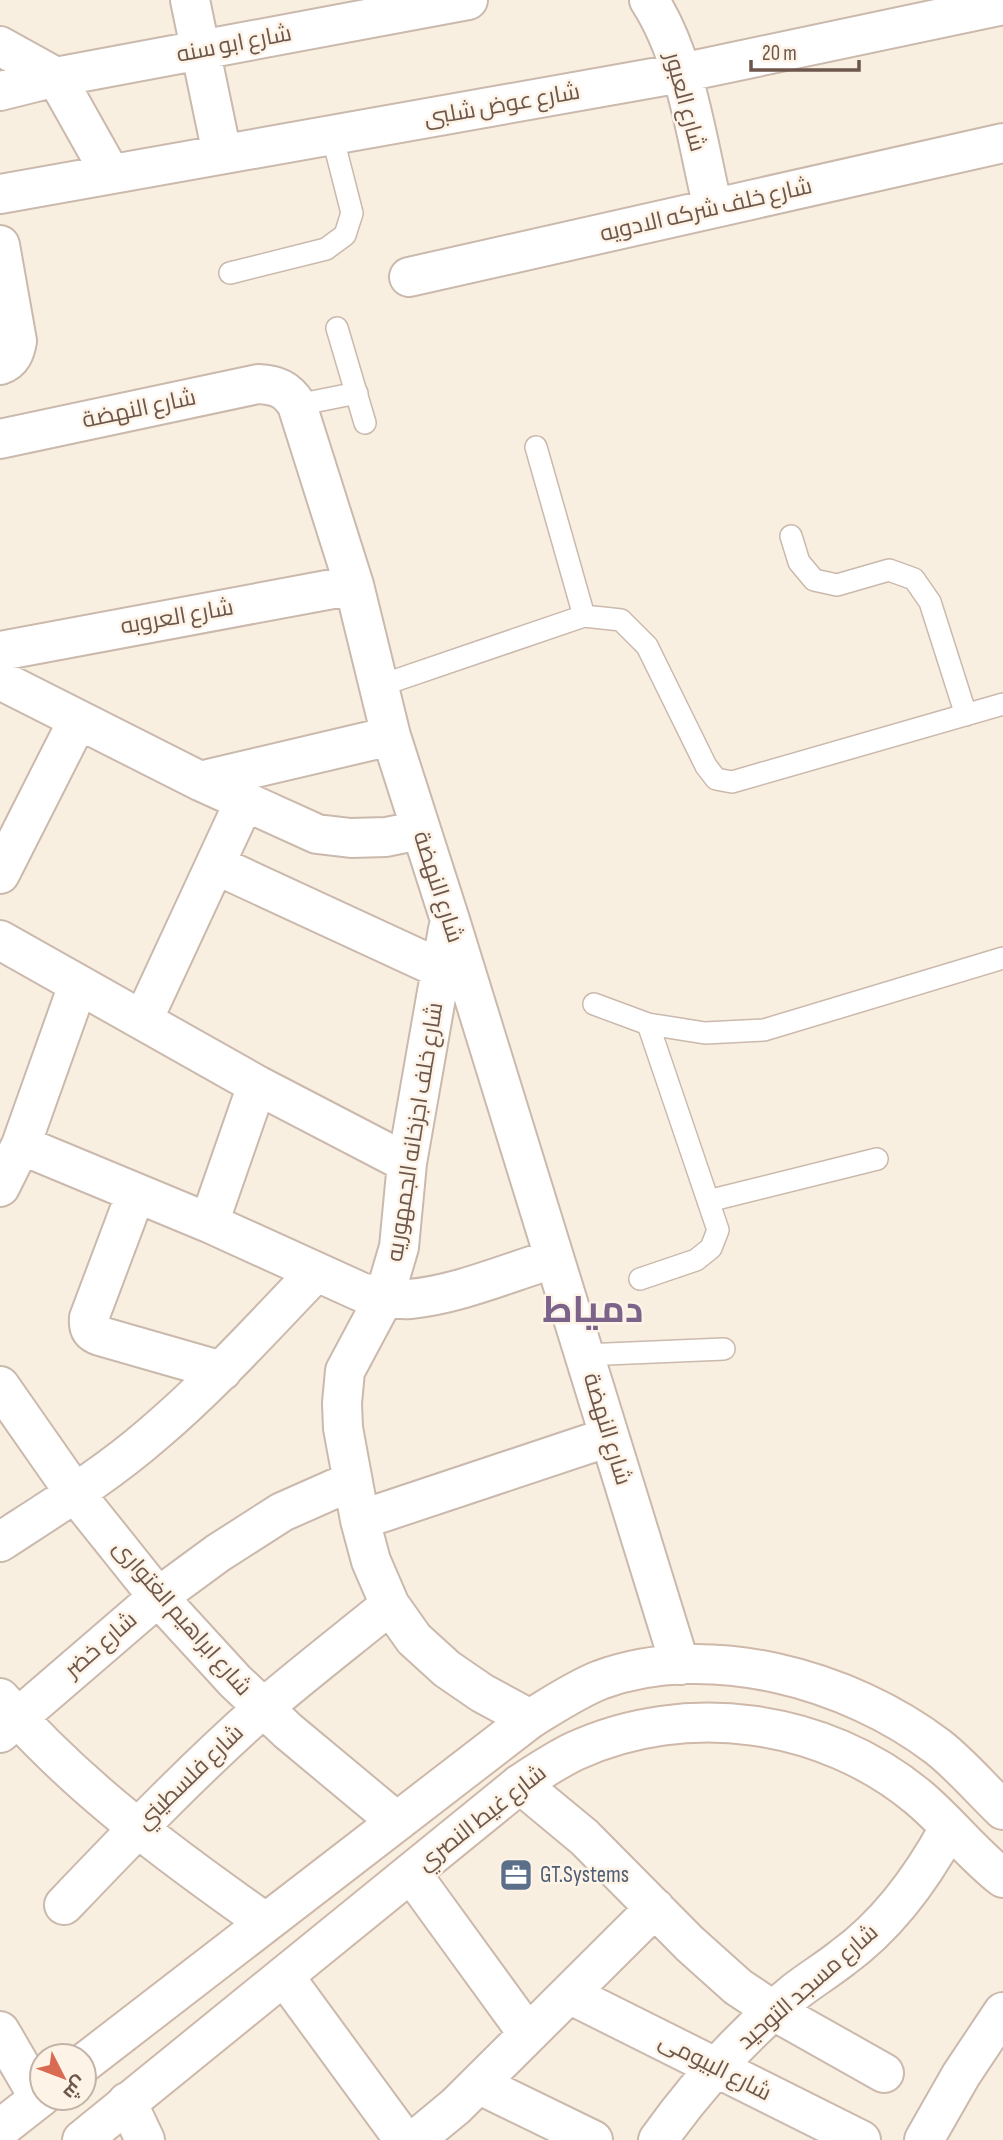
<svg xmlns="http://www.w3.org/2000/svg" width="1003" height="2140" font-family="'Sofia Sans Condensed',Cairo,sans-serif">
<rect width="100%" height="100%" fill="#f9efe1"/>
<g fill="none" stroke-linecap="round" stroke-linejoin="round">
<defs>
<path id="lane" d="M230 273 326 249 345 235 352 213 332 135
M337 328 365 423
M297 405 357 393
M536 447 584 616
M791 536 799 562 814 580 837 585 889 570 914 579 930 602 966 715
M379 686 584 616 621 620 647 646 706 766 716 779 732 782 1003 704
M594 1004 648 1024 705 1033 764 1030 1003 958
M708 1201 877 1159
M640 1279 696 1260 711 1248 718 1230 648 1024
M584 1355 724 1349"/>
<path id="street" d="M190 0 222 154
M649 0C687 58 697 142 713 208
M0 46 56 77 110 173
M0 91 56 77 468 0
M0 194 681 73 1003 5
M0 245 17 341C15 352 12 361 0 365
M409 277 1003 143
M0 439 258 384C277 385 287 389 297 405L354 585 391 736 450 920 680 1665
M0 651 354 585
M0 680 200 781 317 834 351 838 386 837 420 830
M200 781 391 736
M216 865 441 969
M0 874 78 720
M448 929 407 1163 399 1247 384 1298 345 1371 342 1403 343 1428 360 1520 371 1561 390 1605 414 1639 447 1669 482 1693 530 1719
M0 940 257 1085 407 1163
M143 1020 244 802
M21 1145 209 1223 361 1292C377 1296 393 1300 410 1299 459 1294 507 1273 553 1259
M0 1187 21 1145 78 985
M136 1193 89 1318C88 1329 91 1333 100 1336L222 1371
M209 1223 257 1085
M0 1386 74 1492 158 1597 235 1681 288 1731 396 1821
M360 1520 609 1437
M0 1542C52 1508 106 1475 153 1434 212 1384 263 1327 316 1272
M0 1698C76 1786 171 1856 265 1922
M0 1733 158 1597 218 1553 282 1512 352 1481
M520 1784 584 1837 690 1944 738 1987 774 2011 884 2073
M411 1873 528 2034
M64 1905C128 1838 192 1771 261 1710 303 1674 347 1640 390 1605
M284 1976 404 2140
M569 1994 861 2140
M0 2031 39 2098
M478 2084 593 2140
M127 2102 145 2140
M415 2140 456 2106 655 1908
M658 2140C697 2085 743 2035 795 1992 810 1980 827 1970 842 1958 889 1924 922 1878 949 1828
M924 2140 961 2075 1003 2012"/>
<path id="secondary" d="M84 2063 530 1719C553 1705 575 1690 600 1680 708 1640 849 1679 938 1747 962 1766 981 1789 1003 1810
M0 2129 42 2096
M82 2140 520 1784C538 1772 556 1760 575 1751 686 1700 824 1719 918 1797 948 1822 972 1854 1003 1878"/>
</defs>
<use href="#lane" stroke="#cab9ac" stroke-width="24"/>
<use href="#street" stroke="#cab9ac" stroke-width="42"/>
<use href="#secondary" stroke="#ceb8a9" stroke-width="42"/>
<use href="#lane" stroke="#fff" stroke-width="21"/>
<use href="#street" stroke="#fff" stroke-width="38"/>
<use href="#secondary" stroke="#fff" stroke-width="38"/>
</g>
<defs>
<symbol id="office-square" viewBox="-11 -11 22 22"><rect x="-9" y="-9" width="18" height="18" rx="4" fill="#5c6f8a" stroke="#fdf3e6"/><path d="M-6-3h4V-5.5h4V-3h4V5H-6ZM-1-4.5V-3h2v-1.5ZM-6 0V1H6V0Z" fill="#fff"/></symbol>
</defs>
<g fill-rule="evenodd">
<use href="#office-square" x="497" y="1856" width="38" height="38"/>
</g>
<g text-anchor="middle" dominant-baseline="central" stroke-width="5" stroke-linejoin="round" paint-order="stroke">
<g font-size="23" fill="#6d564b" stroke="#fdf3e6">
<text transform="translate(234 44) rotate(-11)">شارع ابو سنه</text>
<text transform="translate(685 102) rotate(75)">شارع العبور</text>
<text transform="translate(502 105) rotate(-10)">شارع عوض شلبى</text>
<text transform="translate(706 210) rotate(-13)">شارع خلف شركه الادويه</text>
<text transform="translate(139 409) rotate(-12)">شارع النهضة</text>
<text transform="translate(177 617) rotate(-10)">شارع العروبه</text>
<text transform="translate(438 887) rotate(72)">شارع النهضة</text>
<text transform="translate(415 1132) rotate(-81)">شارع خلف اجزخانه الجمهوريه</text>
<text transform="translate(607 1429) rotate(73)">شارع النهضة</text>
<text transform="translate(182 1618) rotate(49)">شارع ابراهيم الغتوارى</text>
<text transform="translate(101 1645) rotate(-41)">شارع خضر</text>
<text transform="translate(190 1777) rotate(-44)">شارع فلسطيني</text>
<text transform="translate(482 1818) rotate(-38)">شارع غيط النصري</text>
<text transform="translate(808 1987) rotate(-41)">شارع مسجد التوحيد</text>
<text transform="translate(715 2067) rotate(27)">شارع البيومى</text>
</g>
<g font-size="23" fill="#4e5e75" stroke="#fdf3e6" text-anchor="start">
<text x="540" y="1875">GT.Systems</text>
</g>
<g font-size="37" font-weight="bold" fill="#7b638a" stroke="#fdf3e6">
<text x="593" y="1311">دمياط</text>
</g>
</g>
<g transform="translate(63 2077) rotate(132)"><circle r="33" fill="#fdf3e6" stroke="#c3b4a8" stroke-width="2"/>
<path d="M0-5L12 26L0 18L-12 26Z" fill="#d86b51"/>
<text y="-10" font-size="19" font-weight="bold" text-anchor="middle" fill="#6d564b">ش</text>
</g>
<path d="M751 60v10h108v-10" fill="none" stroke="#6d564b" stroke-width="3.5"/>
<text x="762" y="60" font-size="21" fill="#6d564b" stroke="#fdf3e6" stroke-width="5" paint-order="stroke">20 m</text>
</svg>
